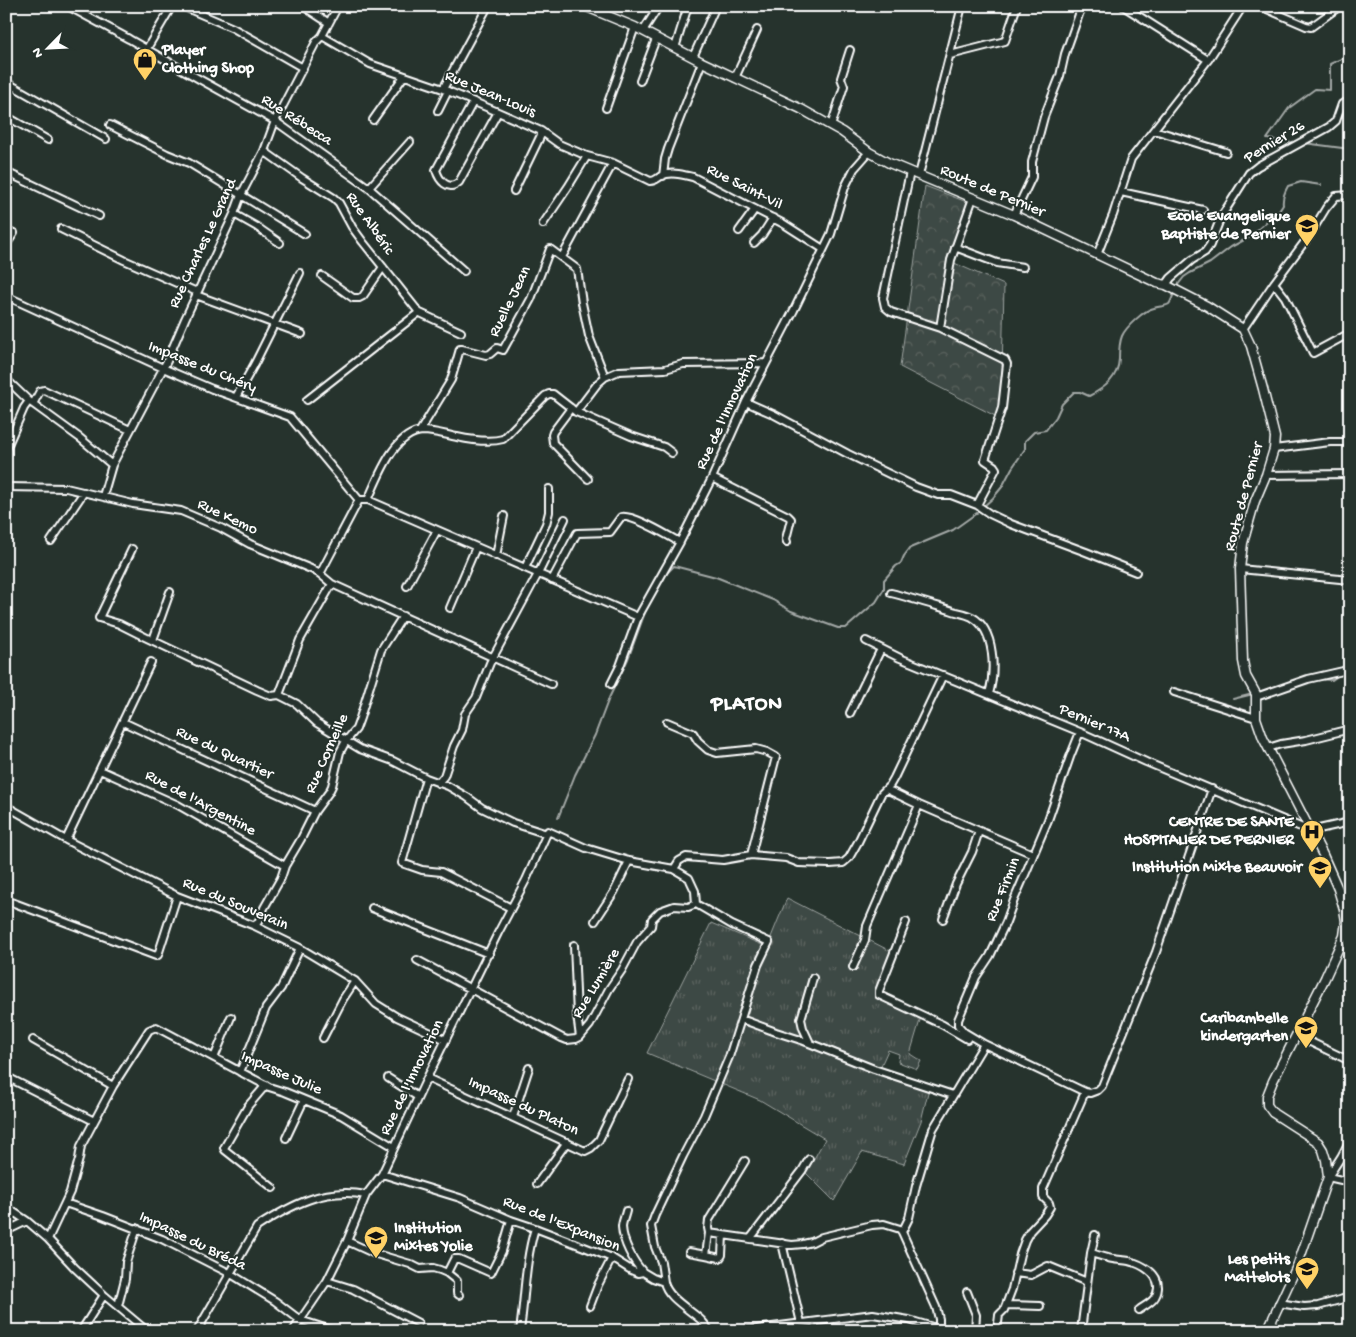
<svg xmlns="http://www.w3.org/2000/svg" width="1356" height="1337" font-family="'Gochi Hand',sans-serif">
<defs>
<pattern id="grass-tufts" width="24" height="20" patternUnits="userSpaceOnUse" patternTransform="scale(1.25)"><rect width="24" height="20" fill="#3e4944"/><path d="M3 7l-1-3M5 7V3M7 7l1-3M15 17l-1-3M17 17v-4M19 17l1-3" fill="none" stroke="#5b6460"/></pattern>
<pattern id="forest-crowns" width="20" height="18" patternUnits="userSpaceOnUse" patternTransform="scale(1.25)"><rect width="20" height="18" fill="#3e4944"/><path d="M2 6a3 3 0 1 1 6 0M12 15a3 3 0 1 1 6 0" fill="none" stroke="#5b6460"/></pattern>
</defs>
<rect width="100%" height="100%" fill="#26332d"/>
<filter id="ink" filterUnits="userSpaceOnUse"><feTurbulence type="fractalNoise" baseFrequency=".02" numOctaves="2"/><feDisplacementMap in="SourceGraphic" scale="10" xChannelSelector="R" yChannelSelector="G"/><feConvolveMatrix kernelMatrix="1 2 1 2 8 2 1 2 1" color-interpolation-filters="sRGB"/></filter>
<g filter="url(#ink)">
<path fill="url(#grass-tufts)" stroke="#9ea4a2" d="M787 898 896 954 876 996 900 1005 921 1017 910 1054 921 1061 917 1069 898 1062 899 1054 888 1050 879 1070 887 1074 930 1084 921 1121 904 1164 862 1152 834 1201 806 1173 825 1139 760 1100 647 1053 711 923 767 947Z"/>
<path fill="url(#forest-crowns)" stroke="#9ea4a2" d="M925 186 972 204 952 262 1004 285 1001 419 900 367Z"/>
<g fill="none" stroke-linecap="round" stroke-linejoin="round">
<path stroke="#a4a9a7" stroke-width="2" d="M1296 143 1267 139 1289 108 1315 89 1330 90V64L1350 55
M1304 143 1350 149
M1177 286 1184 277 1190 273 1210 263 1231 247 1250 237 1267 221 1277 214 1283 205C1282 198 1284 193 1288 186L1301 182 1321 185
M984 506 993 498 1002 487 1012 468 1025 449V441L1034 432 1046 430 1056 417 1062 404 1074 392H1080L1089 396C1105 388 1118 378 1119 359 1119 352 1119 343 1122 336 1126 327 1144 310 1154 308 1158 306 1165 307 1169 304 1171 302 1172 297 1174 294
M665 575 674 566 716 577 773 600 791 611 838 628H846L876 602 884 589V580L896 566 901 563 904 556 910 548 953 530 981 510
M1345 668 1350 661
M1318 679 1332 680 1339 675
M1233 699 1253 694
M558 818 575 775 595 735 609 698 628 659 647 607"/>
<defs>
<path id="minor" d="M68 6 129 39 199 79 275 121 369 188 464 271
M182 6 233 28 303 68
M303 6 329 23
M1123 6 1208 60 1243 6
M1260 6 1306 26 1311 27 1340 6
M643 31 659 6
M322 36 370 64 443 89 498 112 541 131 559 144 587 156 613 163 650 181C656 181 656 179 661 176 671 171 684 175 693 177L784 224 823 249
M675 48 688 6
M146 50 172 6
M950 55 1005 41 1017 6
M693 57 716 6
M735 78 757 30
M640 81 656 39
M6 82 106 139
M443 89 488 6
M473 102 436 170C439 180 448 192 459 182L498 112
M606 108 635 27
M438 111 448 91
M6 116 48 140
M373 120 404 76
M110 125 167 154 189 163 305 234
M831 126 844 86 841 78 850 50
M1154 130 1226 152
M264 151 302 178 334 198 339 203 352 227 363 242 418 311 417 314 307 400
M6 172 99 216
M910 172 883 298 885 307 891 312 940 328 1005 360 1007 364 1002 408 985 460 994 466 996 469 977 505
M919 175 962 6
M663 176 665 159 668 149 702 62
M369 188 410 142
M514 191 541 135V131
M1121 192 1203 210
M234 214 257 227 280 243
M1014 215 1032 177V162L1044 117 1060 76 1065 54 1082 6
M543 224 568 187 587 156
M61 229 124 260 197 292
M739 231 755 209
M754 243 762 235 773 218
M6 245 14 233
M955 247 997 263 1023 267
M1097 255 1113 215 1131 159 1208 60
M562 257 613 163
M322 276 353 298H359L363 296 383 267
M1274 283 1285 297 1313 353 1350 333
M1166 285 1171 278 1192 260 1205 252 1210 245 1221 217 1249 173 1258 166 1329 127 1336 121 1342 104 1350 101
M196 295 302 334
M6 296 163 368 212 389 290 417 359 500
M418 312 461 332
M940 328 951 260 973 198
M1243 329 1274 283 1309 236 1326 208 1336 196 1350 195
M6 379 29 401 80 438 112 465
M236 397 254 365 300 273
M746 402 773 414 848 454 916 487 938 495H951L977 505 990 514 1011 524 1086 552 1136 572
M33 404 40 391 44 390 130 430
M571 408 553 432 552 435 553 443 588 479
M576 412 598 383 605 377 619 371 665 369 683 364 765 363
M420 431 451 380 460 349H462L486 355 490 354 497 348 503 350 531 299 550 249 577 269 582 303 589 336 605 377
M6 449 24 408 29 401
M1274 449 1330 442H1350
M1266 475 1350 474
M712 478 788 516 791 519 786 539 787 542
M6 487 66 488 133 504 181 511 221 528 250 544 311 569 320 574 332 584 551 684
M103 496 112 465 167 361 185 319 234 214 241 195 264 151 275 121 316 42 322 36 338 6
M368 500C378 478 394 432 423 431 434 431 446 435 457 437 471 440 489 443 503 439L545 396 549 394H553L576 412 590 418 631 436 664 447 672 453
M51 541 84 492
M132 549 99 618 119 624 145 637 257 690 271 696 279 695 297 704 317 723 360 749 393 761 426 778 448 786 467 797 482 808 513 823 547 834
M496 556 504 516
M525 568 546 524 549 512V489
M1240 569 1350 580
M320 574 359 500H368L638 617
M552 580 577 533 610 532 621 517C633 514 668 536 680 542
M407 586 437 530
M891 593C911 598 930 604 950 610 957 613 965 613 972 617 996 630 995 672 989 694
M450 608 476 547
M153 640 170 592
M866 641 900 658 1080 732 1146 762 1310 831 1350 822
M611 684 620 666 638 617 680 542 712 478 746 402 794 310 831 234 845 187 854 169 869 152
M1174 692 1256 718
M279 695 300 640 332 584
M1256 697 1308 679 1343 671 1350 668
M850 713 881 649
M123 722 315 811
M667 722 693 733 698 741 708 750 717 753 756 749 767 752 776 757 751 855
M1080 732 1070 757 1048 820 1027 870 1014 900 1006 922 990 956 976 977 958 1020V1025L964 1032 984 1044 1085 1092 1090 1093 1098 1090 1102 1086 1156 952 1212 789
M1268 748 1281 744 1306 740 1350 729
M100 770 178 805 285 866
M426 778 402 863 422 870 441 872 511 908
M438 783 444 776 454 746 462 730 465 714 476 698 490 663 538 574 565 519
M886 789 919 805 1033 854
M6 806 66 840 177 896 255 926 300 948 355 981 376 1004 397 1017 446 1040
M66 840 151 662
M6 900 156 956 158 955 177 896
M372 908 489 954
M943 919 956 884 972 852 979 831
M595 921 614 892 629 861
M906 922 879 991V995L943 1025 967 1039
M255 926 260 919 264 908 281 878 285 866 301 839 315 811 329 792 332 786 340 752 346 741 356 729 360 718 381 650 403 616
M574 945 577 1015 580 1037
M417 960 562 1038 567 1040 576 1039 580 1037 590 1025 609 989 622 970 637 942 651 926 652 919 660 911 674 906 688 907 696 904 695 891 689 878 674 869
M853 967 865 940 867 926 919 805
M741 1019 776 1032 804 1041 874 1069 953 1095
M1296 1035 1350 1061
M323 1038 343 999 355 981
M33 1040 113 1086
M810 1043 803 1028 801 1019 813 978
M214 1058 231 1017
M240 1072 266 1008 281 988 300 948
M388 1078 418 1097
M427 1078 585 1151 591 1148 599 1140 628 1079
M11 1079 94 1121
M266 1085 248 1106 224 1148 225 1150 273 1188
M513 1117 529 1068
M286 1138 304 1100
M1350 1140 1341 1157 1328 1177 1350 1182
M382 1174 460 1198 511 1220 535 1228 592 1250 612 1258 631 1270 638 1273 643 1272 653 1278 664 1282C667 1298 691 1310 702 1321 705 1324 707 1328 710 1331
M537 1184 567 1142
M65 1203 103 1216 162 1239 231 1274 275 1301 300 1320 334 1331
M6 1207 27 1221 48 1239 75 1268 104 1295 147 1331
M626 1211C625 1216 622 1222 622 1227 623 1243 633 1261 643 1272
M6 1231 27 1221
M709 1233 708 1228 709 1220 745 1161
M48 1239 70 1192 79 1159 81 1146 113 1086 149 1030 156 1027 269 1087 285 1092 341 1115 394 1147
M750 1239 802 1171 809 1159
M347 1241 373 1253 410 1264 420 1269 433 1268 440 1270 447 1273 457 1281V1293L459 1295
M782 1243 801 1323
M689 1252 706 1255 709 1233 792 1245 803 1244 812 1242 822 1237 872 1225 884 1224 900 1229 902 1232
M1091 1253C1098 1255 1106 1258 1113 1259 1118 1260 1124 1260 1129 1261 1141 1264 1159 1273 1158 1288 1157 1300 1149 1303 1139 1310
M706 1255 720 1258 722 1255 723 1235
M447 1273 454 1259H459L491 1273 502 1251 511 1220
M1015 1273 1031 1275 1048 1266 1087 1282
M327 1281 353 1289 418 1323
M664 1282 661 1262 655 1247 651 1226 655 1215 683 1156 704 1116 729 1057 758 965 769 942 732 925 696 904
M967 1292 976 1315 975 1331
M1279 1303 1304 1307 1318 1306 1350 1297
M1006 1305 1040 1306
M118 1306 125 1279 126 1262 137 1228
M590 1306 598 1285 612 1258
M939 1328V1319L936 1307 902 1232 909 1218 916 1186 933 1129 984 1044
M81 1331 104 1295
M197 1331 257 1227C291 1205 324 1187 366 1195
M293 1331 327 1281 347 1241 366 1195 382 1174 427 1078 498 933 526 880 548 831 586 848 629 861 674 869 679 861 686 857 723 860 751 855 786 858 799 863 830 864 843 863 849 858 858 842 881 794 890 785 894 778 943 675
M520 1331C525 1296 525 1261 535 1228
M741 1331 873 1314 909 1320 946 1331
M997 1331 999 1315 1004 1310 1012 1289 1020 1254 1025 1240 1030 1231 1045 1215 1050 1207 1049 1203 1043 1197V1189L1085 1092
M1081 1331 1091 1253 1095 1235"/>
<path id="tertiary" d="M584 6 635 27 702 62 801 109 842 132 869 152 889 163 1014 215 1157 283 1166 285 1207 306 1243 329 1251 346 1263 389 1275 437 1274 449 1266 475 1255 501 1243 543 1240 569 1243 661 1246 676 1256 694V718L1263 738 1323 855 1338 889 1344 909 1346 921 1344 936 1325 978 1273 1081 1267 1096V1105L1273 1113 1318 1142 1323 1150 1326 1160 1328 1177 1298 1264 1267 1331"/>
</defs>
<use href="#minor" stroke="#fff" stroke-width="10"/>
<use href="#tertiary" stroke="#fff" stroke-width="11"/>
<use href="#minor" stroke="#26332d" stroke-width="6"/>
<use href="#tertiary" stroke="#26332d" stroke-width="8"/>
</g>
</g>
<defs>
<symbol id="shop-pin" viewBox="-11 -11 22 30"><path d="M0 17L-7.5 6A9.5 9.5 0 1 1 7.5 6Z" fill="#ffd166" stroke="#26332d"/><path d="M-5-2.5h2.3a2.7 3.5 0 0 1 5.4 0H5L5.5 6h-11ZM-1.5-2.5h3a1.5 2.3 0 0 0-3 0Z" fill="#111"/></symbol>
<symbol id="school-pin" viewBox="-11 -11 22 30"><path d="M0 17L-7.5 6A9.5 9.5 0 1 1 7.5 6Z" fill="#ffd166" stroke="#26332d"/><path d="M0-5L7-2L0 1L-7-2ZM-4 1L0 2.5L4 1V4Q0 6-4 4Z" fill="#111"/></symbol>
<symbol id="hospital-pin" viewBox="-11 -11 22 30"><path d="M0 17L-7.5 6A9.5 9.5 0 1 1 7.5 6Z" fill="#ffd166" stroke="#26332d"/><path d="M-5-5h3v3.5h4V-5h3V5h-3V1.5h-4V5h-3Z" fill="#111"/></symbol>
<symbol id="university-pin" viewBox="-11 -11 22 30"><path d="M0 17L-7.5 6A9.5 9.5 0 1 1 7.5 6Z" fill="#ffd166" stroke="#26332d"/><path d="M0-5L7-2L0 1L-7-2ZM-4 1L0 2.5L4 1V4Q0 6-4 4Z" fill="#111"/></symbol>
</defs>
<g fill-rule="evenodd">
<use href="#shop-pin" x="131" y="46" width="28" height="38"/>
<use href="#school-pin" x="1293" y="212" width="28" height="38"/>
<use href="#hospital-pin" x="1298" y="818" width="28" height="38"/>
<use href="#school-pin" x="1306" y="854" width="28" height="38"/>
<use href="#school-pin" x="1292" y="1014" width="28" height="38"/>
<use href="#university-pin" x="362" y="1224" width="28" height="38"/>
<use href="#school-pin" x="1293" y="1255" width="28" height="38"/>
</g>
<g text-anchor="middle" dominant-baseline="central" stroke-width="4" stroke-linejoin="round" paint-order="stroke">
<g font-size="16" font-weight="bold" fill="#fff" stroke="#26332d" text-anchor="end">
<text x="162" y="51" text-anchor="start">Player<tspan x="162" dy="18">Clothing Shop</tspan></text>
<text x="1290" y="217">Ecole Evangelique<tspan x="1290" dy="18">Baptiste de Pernier</tspan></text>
<text x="1294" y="823">CENTRE DE SANTE<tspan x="1294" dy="18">HOSPITALIER DE PERNIER</tspan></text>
<text x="1302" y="868">Institution Mixte Beauvoir</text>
<text x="1288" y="1019">Caribambelle<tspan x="1288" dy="18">kindergarten</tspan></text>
<text x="394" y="1229" text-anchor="start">Institution<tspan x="394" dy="18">Mixtes Yolie</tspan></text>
<text x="1290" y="1260">Les petits<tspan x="1290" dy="18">Mattelots</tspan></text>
</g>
<g font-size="16" fill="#fff" stroke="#26332d">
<text transform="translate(490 95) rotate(23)">Rue Jean-Louis</text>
<text transform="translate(296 121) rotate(33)">Rue Rébecca</text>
<text transform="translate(1275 143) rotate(-31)">Pernier 26</text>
<text transform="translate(744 188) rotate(27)">Rue Saint-Vil</text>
<text transform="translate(992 192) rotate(23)">Route de Pernier</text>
<text transform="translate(369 224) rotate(55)">Rue Albéric</text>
<text transform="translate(204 244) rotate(-65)">Rue Charles Le Grand</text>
<text transform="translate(511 302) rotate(-64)">Ruelle Jean</text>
<text transform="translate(202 368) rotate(22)">Impasse du Chéry</text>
<text transform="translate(728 412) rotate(-65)">Rue de l'Innovation</text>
<text transform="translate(1245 497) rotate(-75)">Route de Pernier</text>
<text transform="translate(227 518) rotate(25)">Rue Kemo</text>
<text transform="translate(1094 724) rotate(23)">Pernier 17A</text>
<text transform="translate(224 754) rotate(25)">Rue du Quartier</text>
<text transform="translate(328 754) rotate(-66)">Rue Corneille</text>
<text transform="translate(200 804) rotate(28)">Rue de l'Argentine</text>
<text transform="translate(1004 890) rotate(-68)">Rue Firmin</text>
<text transform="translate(235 905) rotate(23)">Rue du Souverain</text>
<text transform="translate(597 984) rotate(-59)">Rue Lumière</text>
<text transform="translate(281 1074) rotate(24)">Impasse Julie</text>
<text transform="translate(413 1078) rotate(-64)">Rue de l'Innovation</text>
<text transform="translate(523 1107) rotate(25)">Impasse du Platon</text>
<text transform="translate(561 1225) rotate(22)">Rue de l'Expansion</text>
<text transform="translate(192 1242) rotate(26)">Impasse du Bréda</text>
</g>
<g font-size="21" font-weight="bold" letter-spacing="1" fill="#fff" stroke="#26332d">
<text x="747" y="705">PLATON</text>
</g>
</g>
<rect width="1356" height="1337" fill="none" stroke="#26332d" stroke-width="25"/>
<rect x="12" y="12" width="1331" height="1312" fill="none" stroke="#fff" stroke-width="2" filter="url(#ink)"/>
<g transform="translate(48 48) rotate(246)" stroke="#26332d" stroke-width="4" paint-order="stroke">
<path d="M0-4L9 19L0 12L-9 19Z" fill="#ffffff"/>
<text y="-8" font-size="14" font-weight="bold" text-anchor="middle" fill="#ffffff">N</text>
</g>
</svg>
